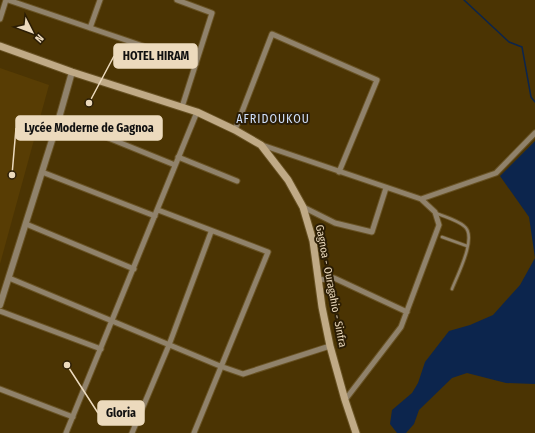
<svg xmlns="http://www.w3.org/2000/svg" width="535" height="433" font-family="'Fira Sans Condensed',sans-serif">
<rect width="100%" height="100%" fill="#4b3403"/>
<path fill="#583d04" d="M0 68 49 85 0 264Z"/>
<path fill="#0c254d" d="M535 141V384L506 383 467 373 452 378 419 410 414 424 406 433H397L390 424 392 410 412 393 418 383 425 362 449 331 470 325 493 315 520 285 535 258 529 217 500 176Z"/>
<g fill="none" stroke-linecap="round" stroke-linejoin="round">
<path stroke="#0c254d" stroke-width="1.5" d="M464 0 509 42 522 47 531 97 535 102"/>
<defs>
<path id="service" d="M436 213C445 217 457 220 464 226 478 236 457 276 452 289
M442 237 467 246"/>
<path id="minor" d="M8 0 196 64
M177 0 212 13 182 107
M0 19 6 0
M90 28 100 0
M59 118 175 165
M235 130 272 34 377 80 339 172
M262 145 421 199 435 212 439 225 401 327 345 400
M178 157 237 181
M42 172 155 216
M421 199 496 173 535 133
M303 207 335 223 372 232 386 188
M158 210 268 252 194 433
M26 224 134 269
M9 278 220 366 243 374 330 346
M319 280 334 278 407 312
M0 311 101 349
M0 389 73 417
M66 433 197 112
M132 433 169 345 211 232"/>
<path id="tertiary" d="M0 305 59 118 72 72"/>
<path id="secondary" d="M0 46 72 72 197 112 235 130 261 145 288 180 303 207 313 241 322 307 330 346 345 400 356 433"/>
</defs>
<use href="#service" stroke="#685224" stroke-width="4.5"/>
<use href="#minor" stroke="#685224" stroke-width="7"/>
<use href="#tertiary" stroke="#685224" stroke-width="8"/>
<use href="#secondary" stroke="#685224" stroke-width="9"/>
<use href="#service" stroke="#90826b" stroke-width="2.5"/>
<use href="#minor" stroke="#90826b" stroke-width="5"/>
<use href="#tertiary" stroke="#90826b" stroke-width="6"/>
<use href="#secondary" stroke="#c0aa86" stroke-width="7"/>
</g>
<g text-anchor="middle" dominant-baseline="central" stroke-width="4" stroke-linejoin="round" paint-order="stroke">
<g font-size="11" fill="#ecdabd" stroke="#2b1d05">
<text transform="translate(331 286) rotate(79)">Gagnoa - Ouragahio - Sinfra</text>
</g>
<g font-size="12" letter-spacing="1" fill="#cfdffa" stroke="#2b1d05">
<text x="273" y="119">AFRIDOUKOU</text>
</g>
</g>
<path fill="none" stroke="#ecdabd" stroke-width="1.5" d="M89 103L114 56M12 175L16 128M67 365L98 413"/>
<g fill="#ecdabd" stroke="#2b1d05" stroke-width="1.5">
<circle cx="89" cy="103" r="4"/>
<circle cx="12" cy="175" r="4"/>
<circle cx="67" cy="365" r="4"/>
</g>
<g fill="#ecdabd" stroke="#ecdabd" stroke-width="1.5">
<rect x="114" y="44" width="83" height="24" rx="4"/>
<rect x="16" y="116" width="146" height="24" rx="4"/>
<rect x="98" y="401" width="46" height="24" rx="4"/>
</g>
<g font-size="12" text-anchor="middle" font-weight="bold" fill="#111">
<text x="156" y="60">HOTEL HIRAM</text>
<text x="89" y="132">Lycée Moderne de Gagnoa</text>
<text x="121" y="417">Gloria</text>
</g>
<g transform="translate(32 32) rotate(132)" stroke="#2b1d05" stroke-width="3" paint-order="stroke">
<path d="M0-3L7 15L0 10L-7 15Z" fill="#ecdabd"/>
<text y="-6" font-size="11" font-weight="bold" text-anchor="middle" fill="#ecdabd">N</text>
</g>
</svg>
